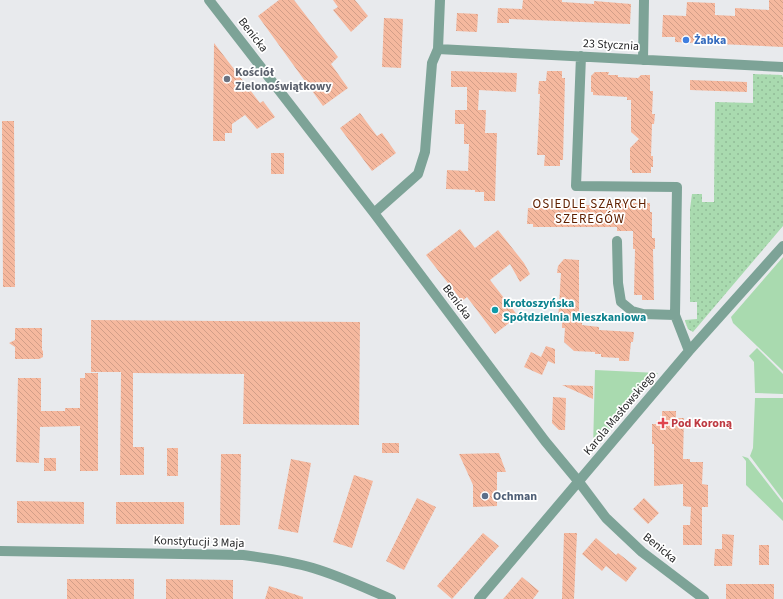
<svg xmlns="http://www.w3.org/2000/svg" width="783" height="599" font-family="'Source Sans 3',sans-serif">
<defs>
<pattern id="park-dots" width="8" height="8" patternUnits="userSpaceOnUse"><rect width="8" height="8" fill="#a9daaf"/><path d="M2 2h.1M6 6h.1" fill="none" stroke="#91bb97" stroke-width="1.8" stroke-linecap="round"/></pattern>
<pattern id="building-back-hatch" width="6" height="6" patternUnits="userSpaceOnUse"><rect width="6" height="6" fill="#f5b89e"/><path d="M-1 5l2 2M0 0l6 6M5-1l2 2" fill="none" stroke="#d29e88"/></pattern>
</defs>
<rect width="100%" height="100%" fill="#e8eaed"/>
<path fill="#a9daaf" d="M783 257V371L733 323 731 317Z
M757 348 783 374V394L755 393 754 362 749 356Z
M595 370 658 373 593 449Z
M755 398H783V500L750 456 753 448Z
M742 456 748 458 783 503V521L746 485V461Z"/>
<path fill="url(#park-dots)" d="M753 74 782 75 783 78V226L693 332 688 329 685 321V320L697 319V302H690V209L692 194H702V202H714L715 102 753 103Z"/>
<path fill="url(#building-back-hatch)" d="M279 0H294L338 57 331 64 348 88 323 106 258 16Z
M333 0H355L368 16 351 32 333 10 338 7Z
M523 0H562V2L594 4V1L631 4 630 24 509 19V23H497L498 8 522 9Z
M769 0H783V47L675 42V37H662L663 15 686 16 687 2 715 3V15L735 16V8L769 10Z
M457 13 478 14 477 32 456 31Z
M384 18 403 19 401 68 382 67Z
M214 43 260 103 263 101 275 117 257 129 245 115 232 124V133H225V141H213Z
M451 71 517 73 516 92 479 90 478 110H486L485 133H497L495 201H484V192H475V190L446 189 447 170 468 171 469 144H464V124H455V110H467V87H451Z
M547 71H562V78H565L563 160H560V166H544L545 155H537L540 94H538L539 81H546Z
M595 72H609L608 75H618V77L638 78 641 75H650V91H653L652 114H655L654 124H652L651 156H653V167H651V173H632V170H630V148L639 139 631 132V100H627V97L593 95V92H591V76Z
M690 80 747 82V92L690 90Z
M360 113 377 136 382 133 396 153 372 171 340 128Z
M2 121H14L15 287H3Z
M271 153H284V174H271Z
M623 203H650V212H652V238H655V249H653L654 300H642V295H634L635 249H633V231H617V227H533V224H527L528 208H543V205H606Z
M460 229 475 248 498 230 524 263 530 274 520 282 510 264 490 280 518 316 495 334 467 297 462 301 426 255Z
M564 259 579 260V311H582V325L599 327V330L634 332 633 342H631L629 361H619V358L601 357V354H595V352L574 351 564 342 565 328H562V321H558L561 273H557L558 266Z
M91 320 360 322 359 425 243 424 244 374 133 373V447H144V475H120L121 372H91Z
M15 328H42V350L43 351V357L39 359H15V347L9 343 15 340Z
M546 346 555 349V364L548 361 542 375 524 367 531 352 541 357Z
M85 373H98V471H80V426L40 427 39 463 16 462 18 378H41V411H65V408H80V378H85Z
M562 385 593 386V399Z
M553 397 566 398 565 430H559L552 423Z
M662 411H676V418H684L683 459H690V462H703L702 484 708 485V507H702V545H683V525H690L691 507 683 506V484L654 486V444H652V424H656V420H662Z
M382 443H399V453H382Z
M167 448H178V476H167Z
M499 453 506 472H497V506L473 507V485L459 454Z
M221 454H241L240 525H220Z
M44 458H56V471H44Z
M291 459 311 463 298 533 278 529Z
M354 475 373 481 352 548 333 542Z
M417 498 436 507 404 570 386 561Z
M644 498 659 513 648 524 633 509Z
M17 501 84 502V524L17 523Z
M116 502H184V524H116Z
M483 533 499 546 452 599 437 586Z
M564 533H577L574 599H562Z
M722 534 734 535 732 566H714L715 549H722Z
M596 538 616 555 618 553 637 568 626 582 606 566 602 571 582 554Z
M759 545H769V565H759Z
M522 577 539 591 533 599H503Z
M67 579H134V599H67Z
M166 579 233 580V599H166Z
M726 584H774V599H726Z
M269 586 303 597V599H265Z"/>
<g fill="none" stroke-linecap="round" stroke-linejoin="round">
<path stroke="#7da397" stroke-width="10" d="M209 0 374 213 545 441 579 482 606 518 642 552 704 599
M438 49 783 67
M581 56 576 186 677 187 675 315 689 351
M643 60 644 0
M374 213 418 174 425 152 432 63 438 49 440 0
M617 241 618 283 621 302 632 311 643 314 675 315
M0 551 243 555C266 558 290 561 313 568 340 576 365 588 391 599
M479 599 689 351 783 246"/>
</g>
<circle fill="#3f7fe0" stroke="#fff" stroke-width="1.5" cx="686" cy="40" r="4"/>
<circle fill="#6b7280" stroke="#fff" stroke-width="1.5" cx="227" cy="79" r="4"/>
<circle fill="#0f9aa8" stroke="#fff" stroke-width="1.5" cx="495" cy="310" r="4"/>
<path fill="#e0444e" stroke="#fff" stroke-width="1.5" d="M661 417h4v4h4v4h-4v4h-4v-4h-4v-4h4z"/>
<circle fill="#5c6f8a" stroke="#fff" stroke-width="1.5" cx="485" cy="496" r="4"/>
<g text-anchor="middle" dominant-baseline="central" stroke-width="3.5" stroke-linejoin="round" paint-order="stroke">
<g font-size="12" fill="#262728" stroke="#fff">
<text transform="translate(253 35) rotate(52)">Benicka</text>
<text transform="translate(611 45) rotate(3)">23 Stycznia</text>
<text transform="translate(457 302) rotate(53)">Benicka</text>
<text transform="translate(620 413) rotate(-50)">Karola Masłowskiego</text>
<text transform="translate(199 542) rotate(2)">Konstytucji 3 Maja</text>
<text transform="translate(660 548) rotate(39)">Benicka</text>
</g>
<g font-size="12" font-weight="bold" fill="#366cbe" stroke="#fff" text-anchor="start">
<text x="694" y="40">Żabka</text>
</g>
<g font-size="12" font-weight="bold" fill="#5b616d" stroke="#fff" text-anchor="start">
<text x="235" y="72">Kościół<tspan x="235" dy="14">Zielonoświątkowy</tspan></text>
</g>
<g font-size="12" font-weight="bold" fill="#0d838f" stroke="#fff" text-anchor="start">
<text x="503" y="303">Krotoszyńska<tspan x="503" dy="14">Spółdzielnia Mieszkaniowa</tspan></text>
</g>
<g font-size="12" font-weight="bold" fill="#be3a42" stroke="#fff" text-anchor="start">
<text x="671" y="423">Pod Koroną</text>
</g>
<g font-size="12" font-weight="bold" fill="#4e5e75" stroke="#fff" text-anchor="start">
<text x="493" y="496">Ochman</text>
</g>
<g font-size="13" letter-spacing="1" fill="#5f2001" stroke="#fff">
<text x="590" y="204">OSIEDLE SZARYCH<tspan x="590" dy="15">SZEREGÓW</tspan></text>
</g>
</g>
</svg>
